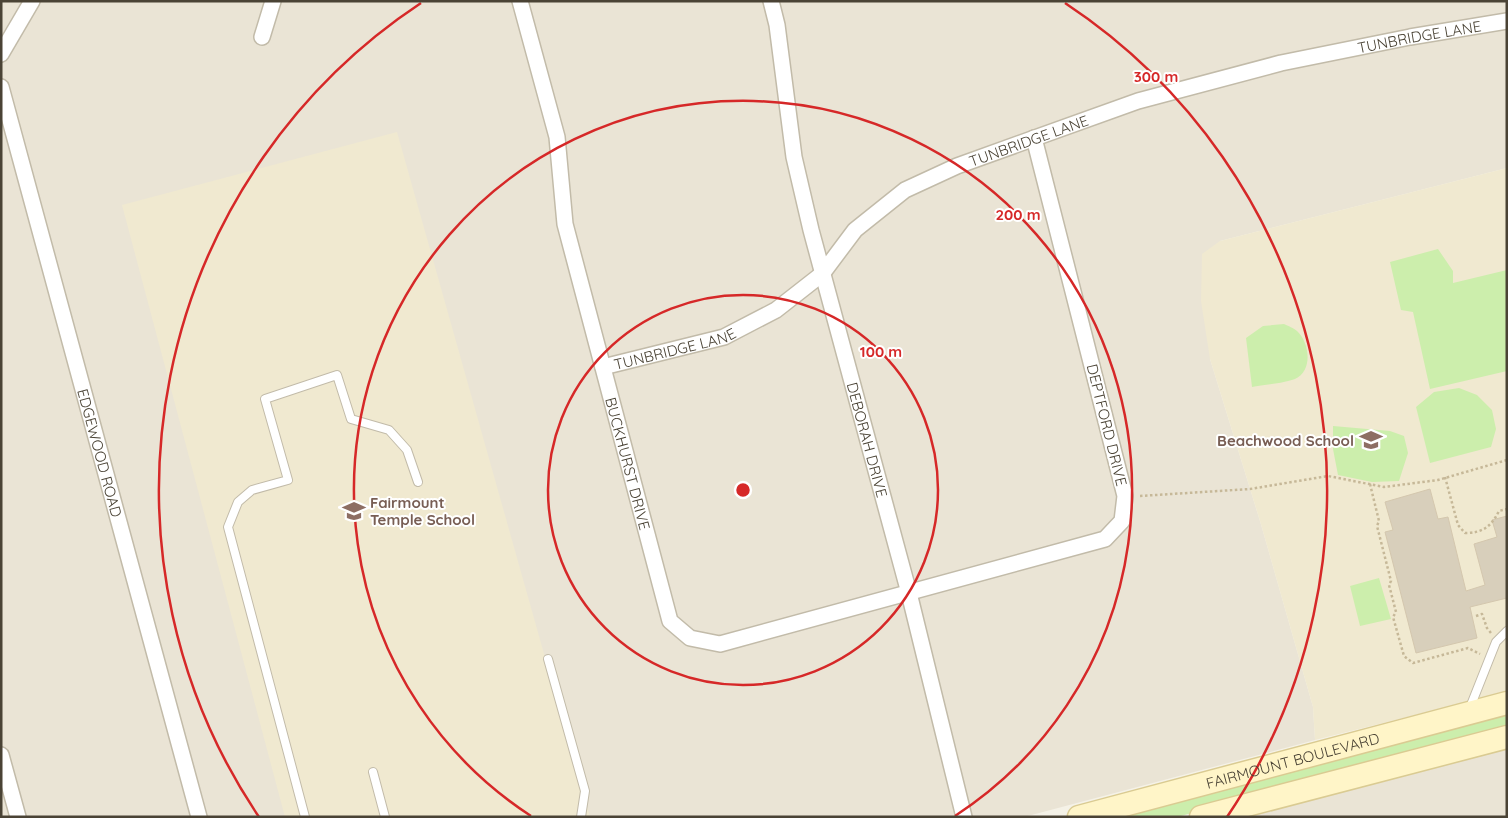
<svg xmlns="http://www.w3.org/2000/svg" width="1508" height="818" font-family="Quicksand,sans-serif">
<rect width="100%" height="100%" fill="#f5f2e7"/>
<path fill="#eae4d5" d="M1 1H1507V168L1220 241 1210 359 1260 521 1313 707 1315 740 1024 817H1Z
M1507 737V817H1201Z"/>
<path fill="#f0e9d0" d="M397 132 590 817H285L122 205Z
M1507 168V692L1315 740 1313 707 1260 521 1210 359 1201 301 1202 254 1220 241Z"/>
<path fill="#cceeac" d="M1438 249 1453 271V283L1507 270V371L1430 389 1413 312 1401 310 1390 262Z
M1284 324C1288 326 1294 328 1297 331 1310 343 1313 371 1295 379 1285 383 1263 385 1252 387L1246 338 1263 326Z
M1459 388 1477 395 1492 410 1496 429 1491 447 1430 463 1416 407 1434 392Z
M1333 426 1390 431 1404 436 1408 453 1399 481 1372 482 1338 475 1333 449Z
M1379 578 1391 619 1360 626 1350 586Z
M1507 709V730L1177 817H1123Z"/>
<path fill="#d8cfbb" stroke="#d4c7ae" d="M1430 489 1438 519 1448 517 1466 591 1485 585 1474 544 1497 537 1492 520 1507 516V598L1470 607 1477 638 1416 653 1385 532 1393 530 1385 502Z"/>
<g fill="none" stroke-linecap="round" stroke-linejoin="round">
<defs>
<path id="lane" d="M548 659 585 791 581 817
M1469 710 1496 642 1507 631
M373 772 385 817
M305 817 228 527 238 502 252 490 288 480 265 399 337 375 351 419 389 430 407 450 418 482"/>
<g id="street">
<path id="s1" d="M520 1 557 137 565 224 670 621 690 638 720 644 1105 539 1122 521 1125 496 1034 138"/>
<path id="s2" d="M771 1 777 25 794 157 811 230 909 593 964 817"/>
<path d="M262 37 273 1"/>
<path d="M1 54 32 1"/>
<path id="s3" d="M1 87 199 817"/>
<path id="s4" d="M603 367 724 337 776 310 822 274 855 230 905 190 957 166 1138 101 1281 63 1410 37 1507 21"/>
<path d="M1 755 18 817"/>
</g>
<g id="secondary">
<path id="s5" d="M1079 817 1507 703"/>
<path d="M1201 817 1507 737"/>
</g>
</defs>
<use href="#lane" stroke="#c2bba9" stroke-width="10"/>
<use href="#street" stroke="#c2bba9" stroke-width="18"/>
<use href="#secondary" stroke="#dacb92" stroke-width="25"/>
<path stroke="#c6b898" stroke-width="2.5" stroke-dasharray="2.5 2.5" stroke-linecap="butt" d="M1445 477 1458 525 1465 533C1482 533 1491 527 1499 511L1507 509
M1370 484 1379 521 1377 526 1391 581 1389 585 1396 612 1393 617 1404 656 1413 663 1468 648 1480 654
M1140 496 1250 489 1328 476 1384 487 1438 480 1507 460
M1476 616 1482 614 1487 628 1491 633"/>
<use href="#lane" stroke="#fff" stroke-width="8"/>
<use href="#street" stroke="#fff" stroke-width="15"/>
<use href="#secondary" stroke="#fff5c8" stroke-width="22"/>
</g>
<g fill="none" stroke="#d62828" stroke-width="2.5">
<circle cx="743" cy="490" r="195"/>
<path d="M531 816A389 389 0 1 1 955 816"/>
<path d="M259 817A584 584 0 0 1 421 3M1065 3A584 584 0 0 1 1227 817"/>
</g>
<defs>
<symbol id="school-bare" viewBox="-9 -9 18 18"><path d="M0-5L7-2L0 1L-7-2ZM-4 1L0 2.5L4 1V4Q0 6-4 4Z" fill="#8d6e63" stroke="#fff" stroke-width="2.5" paint-order="stroke"/></symbol>
</defs>
<g fill-rule="evenodd">
<use href="#school-bare" x="1355" y="424" width="32" height="32"/>
<use href="#school-bare" x="338" y="495" width="32" height="32"/>
</g>
<g text-anchor="middle" dominant-baseline="central" stroke-width="4" stroke-linejoin="round" paint-order="stroke">
<g font-size="15" fill="#4a4335" stroke="#fff">
<text stroke="none"><textPath href="#s4" startOffset="899">TUNBRIDGE LANE</textPath></text>
<text stroke="none"><textPath href="#s4" startOffset="494">TUNBRIDGE LANE</textPath></text>
<text stroke="none"><textPath href="#s4" startOffset="74">TUNBRIDGE LANE</textPath></text>
<text transform="translate(1107 425) rotate(76)">DEPTFORD DRIVE</text>
<text stroke="none"><textPath href="#s2" startOffset="450">DEBORAH DRIVE</textPath></text>
<text stroke="none"><textPath href="#s3" startOffset="379">EDGEWOOD ROAD</textPath></text>
<text stroke="none"><textPath href="#s1" startOffset="476">BUCKHURST DRIVE</textPath></text>
<text stroke="none"><textPath href="#s5" startOffset="221">FAIRMOUNT BOULEVARD</textPath></text>
</g>
<g font-size="15" font-weight="bold" fill="#785e54" stroke="#fff" text-anchor="end">
<text x="1354" y="440">Beachwood School</text>
<text x="370" y="502" text-anchor="start">Fairmount<tspan x="370" dy="17">Temple School</tspan></text>
</g>
</g>
<circle cx="743" cy="490" r="8" fill="#d62828" stroke="#fff" stroke-width="2.5"/>
<g font-size="15" text-anchor="middle" font-weight="bold" fill="#d62828" stroke="#fff" stroke-width="4" stroke-linejoin="round" paint-order="stroke">
<text x="1156" y="82">300 m</text>
<text x="1018" y="220">200 m</text>
<text x="881" y="357">100 m</text>
</g>
<rect width="1508" height="818" fill="none" stroke="#4a4335" stroke-width="5"/>
</svg>
